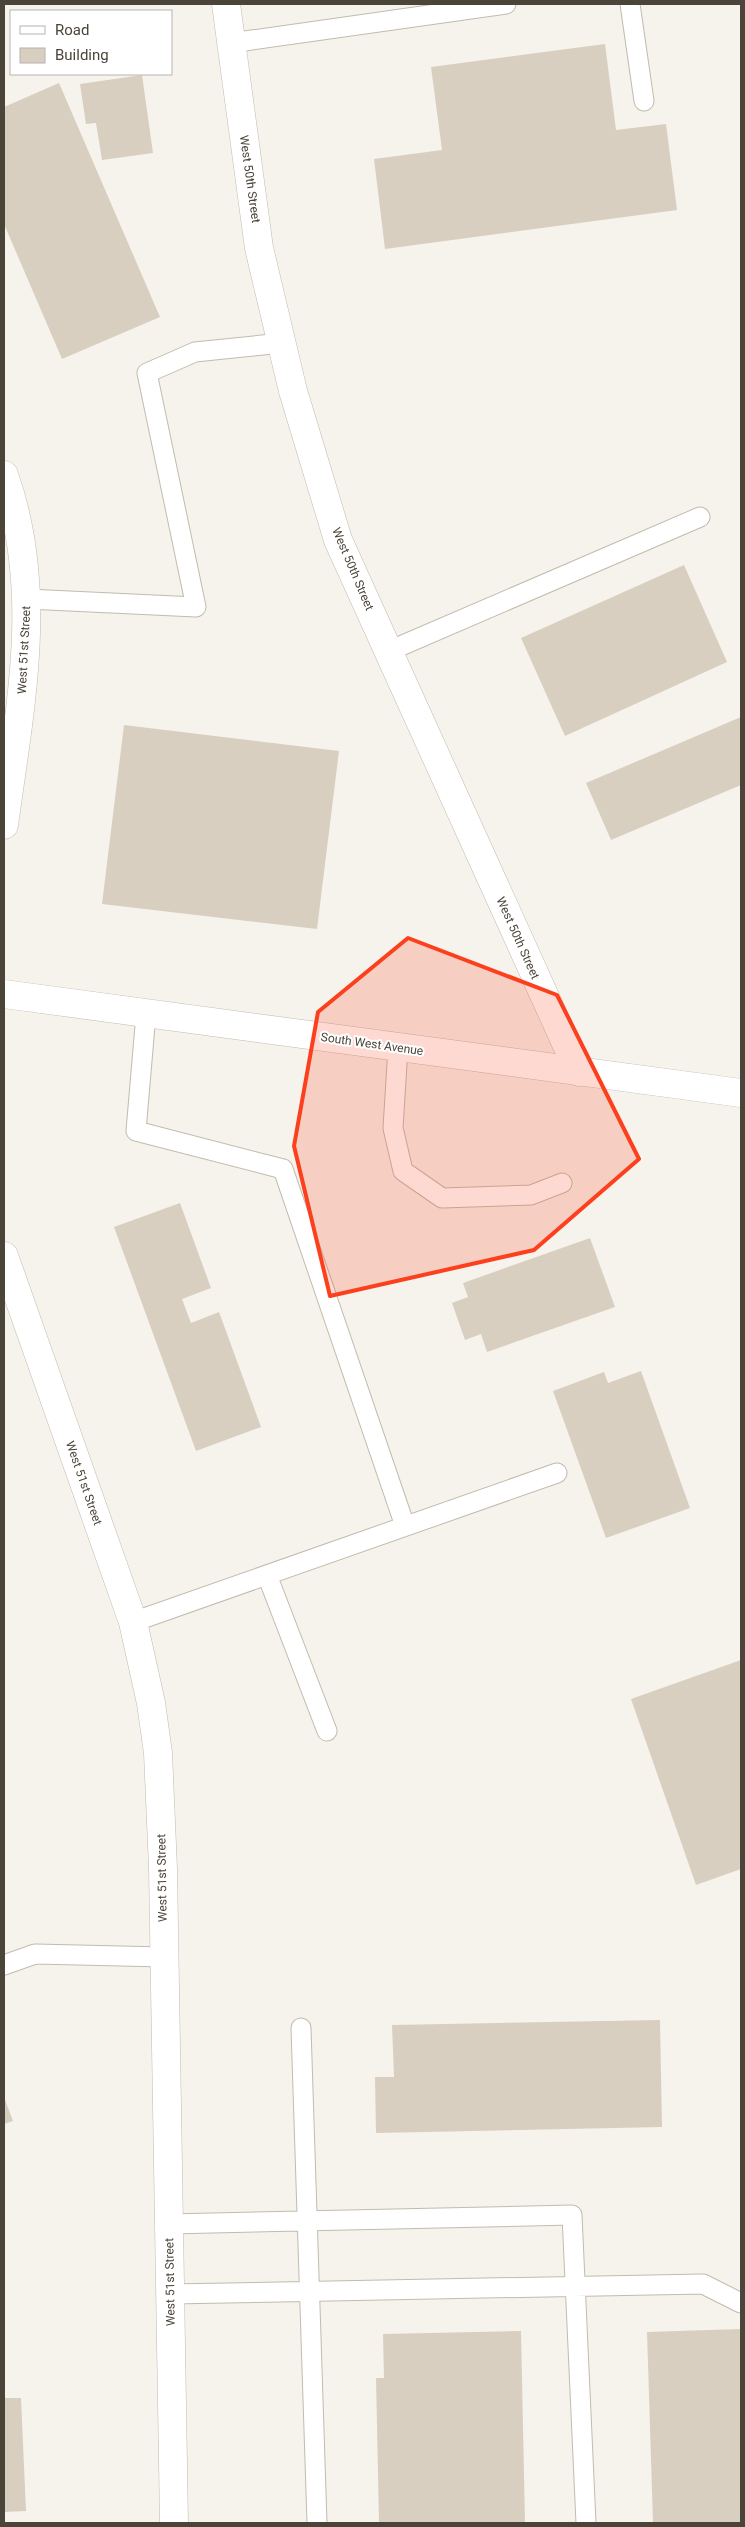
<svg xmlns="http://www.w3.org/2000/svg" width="745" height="2527" font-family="Roboto,sans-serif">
<rect width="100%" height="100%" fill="#f6f3ec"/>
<path fill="#d8cfc1" d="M605 44 616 130 666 124 677 210 385 249 374 159 442 150 431 67Z
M142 75 153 153 102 160 96 123 86 124 80 84Z
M59 83 160 317 62 359 4 224V107Z
M684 565 727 662 565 736 521 638Z
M741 717V785L611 840 586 783Z
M124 725 339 751 317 929 102 904Z
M180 1203 211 1288 182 1299 191 1323 219 1312 261 1427 196 1451 114 1227Z
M590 1238 615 1307 487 1352 481 1334 465 1340 452 1303 468 1297 463 1283Z
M641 1371 690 1508 606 1538 553 1391 604 1372 608 1383Z
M741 1660V1869L696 1885 631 1699Z
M660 2020 662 2127 376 2133 375 2077H394L392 2025Z
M4 2097 13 2121 4 2124Z
M741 2329V2523H653L647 2332Z
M521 2331 525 2523H379L376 2378H384L383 2334Z
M4 2398H21L26 2511 4 2512Z"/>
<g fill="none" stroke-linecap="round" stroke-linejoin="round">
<defs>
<path id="service" d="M630 4 644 101
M231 43 506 4
M27 599 196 607 147 373 195 352 282 343
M389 651 700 517
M146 1014 136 1131 283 1169 405 1526
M398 1048 393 1128 403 1171 442 1198 531 1195 562 1183
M267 1575 327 1731
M133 1622 557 1473
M4 1965 35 1954 164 1957
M301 2028 317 2523
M169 2224 572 2215 586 2523
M170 2294 703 2284 741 2303"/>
<path id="minor" d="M226 4 259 248 293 391 338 540 579 1072"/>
<path id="tertiary" d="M4 475C45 591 20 707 4 825
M4 994 741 1093
M4 1256 133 1622 151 1703 158 1753 163 1868 174 2523"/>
</defs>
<use href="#service" stroke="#c2bbae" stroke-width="21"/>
<use href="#minor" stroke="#c2bbae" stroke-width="29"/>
<use href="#tertiary" stroke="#c2bbae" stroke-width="29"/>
<use href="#service" stroke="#fff" stroke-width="19"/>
<use href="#minor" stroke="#fff" stroke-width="28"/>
<use href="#tertiary" stroke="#fff" stroke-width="28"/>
</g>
<path fill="#fc3f1d" fill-opacity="0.2" stroke="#fc3f1d" stroke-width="4" stroke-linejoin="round" d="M408 938 557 995 639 1159 534 1250 330 1296 294 1146 318 1012Z"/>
<g text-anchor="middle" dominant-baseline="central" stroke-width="4" stroke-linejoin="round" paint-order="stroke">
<g font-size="12" fill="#4b4439" stroke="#fff">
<text transform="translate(250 179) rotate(82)">West 50th Street</text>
<text transform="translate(353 569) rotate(67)">West 50th Street</text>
<text transform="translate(24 650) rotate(-87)">West 51st Street</text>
<text transform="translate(518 938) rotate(66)">West 50th Street</text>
<text transform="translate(372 1044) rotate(8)">South West Avenue</text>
<text transform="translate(84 1483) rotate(71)">West 51st Street</text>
<text transform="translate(162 1878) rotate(-91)">West 51st Street</text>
<text transform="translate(170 2282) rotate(-91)">West 51st Street</text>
</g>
</g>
<rect width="745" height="2527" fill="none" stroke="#4b4439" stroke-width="10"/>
<rect x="10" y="10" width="162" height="65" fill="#ffffff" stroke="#b7b4b0"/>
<rect x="20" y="26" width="25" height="8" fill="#ffffff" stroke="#b7b4b0"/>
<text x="55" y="35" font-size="15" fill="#4b4439">Road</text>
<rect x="20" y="48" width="25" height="15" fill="#d8cfc1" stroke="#b7b4b0"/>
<text x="55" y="60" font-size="15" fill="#4b4439">Building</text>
</svg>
